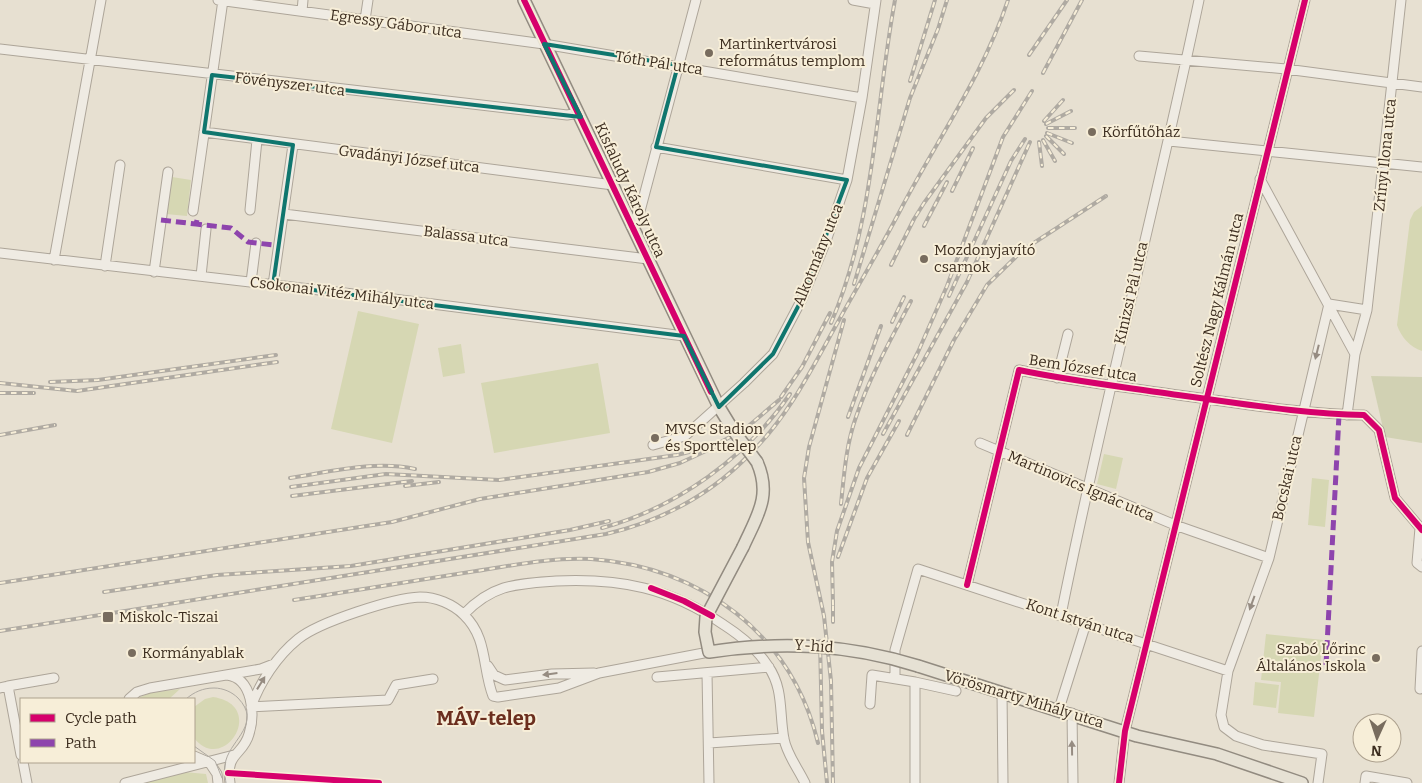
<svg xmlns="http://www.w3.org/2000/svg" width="1422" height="783" font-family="Bitter,serif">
<rect width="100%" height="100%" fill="#e7e0d1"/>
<path fill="#d6d7b3" d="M172 177 191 180 187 216 166 214Z
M1422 206V351C1410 347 1401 337 1397 325L1410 220 1414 212Z
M358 311 419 324 392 443 331 429Z
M461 344 465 373 443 377 438 348Z
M598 363 610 433 494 453 481 383Z
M1104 454 1123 458 1116 489 1097 484Z
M1312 478 1329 480 1325 527 1308 525Z
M1266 634 1323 640 1314 717 1278 713 1281 682 1261 680Z
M1255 682 1279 685 1276 708 1253 705Z
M180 689 169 699H136L150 693Z
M213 697C268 705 224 776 194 738V707L205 699Z
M184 772 206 774 208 783H138Z"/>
<path fill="#d1d1b3" d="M1371 376 1422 377V443L1385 437Z"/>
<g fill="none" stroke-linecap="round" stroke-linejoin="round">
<defs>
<path id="minor" d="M218 0 544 44 862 98
M853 0 875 4
M302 11 303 0
M365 20 368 0
M0 49 567 115 579 113
M1139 56 1286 69 1422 87
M204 132 613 185
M1169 141 1422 167
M656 147 847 180
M1260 179 1355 354
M250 210 257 140
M193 211 223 0
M284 214 648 259
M631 226 640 211 696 0
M0 253 362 295 684 336
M54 260 101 0
M105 266 120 165
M154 272 168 172
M201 276 206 229
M251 282 256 243
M273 285 293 145
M1329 304 1367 310
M1057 378 1068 334
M1347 415 1355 354 1367 310 1401 0
M980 443 1175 525 1269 558
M653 445 685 436 744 383 773 354 802 299 826 241 847 180 862 98 876 0
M1420 528 1417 563 1422 567
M967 585 1019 370C1071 381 1125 387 1178 395 1239 403 1302 414 1364 415L1379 430 1395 498 1422 530
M464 614C493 584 516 584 556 581 621 578 670 588 724 625 741 636 757 649 768 666 784 689 779 713 784 739 787 755 798 768 805 783
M1061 615C1102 409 1156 206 1199 0
M488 666 494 675 505 680 552 674 594 673
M707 673 709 783
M227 675C253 678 255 715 249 734 243 756 225 752 230 783
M657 677 769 667
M895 678V650L918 569 1228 671
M8 686 54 678
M0 688 8 686 21 755
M1420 689 1422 651
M1002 692 1003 783
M129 699 137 692 150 688 261 669 274 664
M870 704 872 675 915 682
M251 707C260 682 277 656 298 639 319 622 393 598 420 597 436 597 453 604 464 615 488 638 482 668 493 696L498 697 559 688 599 673 709 652
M251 707 388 700 396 685 433 679
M1059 709 1086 623
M1072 713 1073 783
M709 743 784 738
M194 756 208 762
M23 762 27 783
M209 762 217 774 218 783
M125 783 234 755
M915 783V682L956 691
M1119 783 1125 731 1305 0
M1318 783 1322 754 1263 745 1236 736 1224 727 1221 715 1228 671 1269 558 1329 304
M1365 783 1366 776 1407 783"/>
<path id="major" d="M524 0 719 407 733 430
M743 547C757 516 772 496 757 462
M918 666 1137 736 1217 754 1302 783"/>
</defs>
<use href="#minor" stroke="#ada599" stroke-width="11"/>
<use href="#major" stroke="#928b80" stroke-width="14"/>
<use href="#minor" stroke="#efebe3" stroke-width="9"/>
<use href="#major" stroke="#e6e1d4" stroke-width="11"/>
<path stroke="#afaaa2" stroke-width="1" d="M186 699C194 692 203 688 214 688 223 688 232 692 238 698 262 723 232 739 226 760 224 767 225 776 226 783
M194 746 215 761 222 778"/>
<defs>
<path id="rail" d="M1029 55 1067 0
M1043 73 1082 0
M910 81 935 0
M1044 121 1063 100
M1046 124 1071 111
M1048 128H1075
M1047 133 1072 143
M1046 136 1064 154
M1043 140 1055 161
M1039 142 1042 166
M952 191 973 148
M924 226 947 182
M891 265 914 219 924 203 986 118 1014 90
M854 284 910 98 938 29 947 0
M949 296 1011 161 1025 139
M892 322 904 297
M831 323C875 221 875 107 895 0
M50 382 98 380 276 355
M0 383 77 391 277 362
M0 393H34
M781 397 802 367 830 313
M848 417 881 326
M883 434 967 282 1030 142
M0 435 55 425
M907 435 954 340 987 285 1023 250 1106 196
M717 444 745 429 779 400
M290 478C330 472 374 460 415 469
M405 486 439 482
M291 487 386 474 499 480 677 455 693 451
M292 496 412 481
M841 504C844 475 846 445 856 417 870 376 891 339 911 301
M602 528C676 508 747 457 790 394
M838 557 867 478 899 421
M0 583 392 522 480 499 648 472 680 463 723 443
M104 592 217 575 351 566 570 530 609 521
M294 600C353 591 412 581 470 572 510 566 551 557 591 559 701 567 792 634 818 743
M833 605 832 562 837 531 859 468 918 352 947 286 1003 137 1032 91
M833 622V600
M0 631 606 534C661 521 709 496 749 455 789 416 812 368 839 320 860 282 883 244 903 205 939 137 984 73 1008 0
M820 641 822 731 827 783
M833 783 831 681 824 616 808 542 804 478 809 447 844 320"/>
</defs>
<use href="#rail" stroke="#afaaa2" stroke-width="4"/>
<use href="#rail" stroke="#f7eed8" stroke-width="2" stroke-dasharray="5.5" stroke-linecap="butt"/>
<defs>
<path id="major-bridge" d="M733 430 757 462
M743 547 706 617 705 632 709 652C781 641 848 644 918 666"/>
</defs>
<use href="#major-bridge" stroke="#928b80" stroke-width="14" stroke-linecap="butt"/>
<use href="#major-bridge" stroke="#e6e1d4" stroke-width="11"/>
<path stroke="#8e44ad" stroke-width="5" stroke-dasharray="10 5" stroke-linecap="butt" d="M161 220 196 224
M197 220 196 224 231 228 248 242 273 245
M1326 665 1339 415"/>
<defs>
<path id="cycleway" d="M524 0 711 392
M967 585 1019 370C1071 381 1125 387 1178 395 1239 403 1302 414 1364 415L1379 430 1395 498 1422 530
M651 588 684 601 712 616
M228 773 379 783
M1119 783 1125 731 1305 0"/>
</defs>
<use href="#cycleway" stroke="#f7eed8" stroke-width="9"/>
<use href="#cycleway" stroke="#d6006c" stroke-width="6"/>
</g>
<defs><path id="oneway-solid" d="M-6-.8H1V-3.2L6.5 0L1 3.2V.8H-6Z" transform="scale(1.25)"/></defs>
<g fill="#968c82">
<use href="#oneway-solid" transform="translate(1317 352) rotate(104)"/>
<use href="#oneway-solid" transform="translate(1252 603) rotate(110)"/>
<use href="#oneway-solid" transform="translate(550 674) rotate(173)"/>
<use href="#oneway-solid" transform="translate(261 683) rotate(-58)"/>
<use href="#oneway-solid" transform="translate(1072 748) rotate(-91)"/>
</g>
<path fill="none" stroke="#0f766e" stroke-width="4" stroke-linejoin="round" d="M544 44 678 65 656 147 847 180 802 299 773 354 719 407 684 336 273 285 293 145 204 132 212 75 581 117Z"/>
<g fill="#786c5e" stroke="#f7eed8" stroke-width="2">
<circle cx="709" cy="53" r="5"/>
<circle cx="1092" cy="132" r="5"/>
<circle cx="924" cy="259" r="5"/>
<circle cx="655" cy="438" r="5"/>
<rect x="102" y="611" width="12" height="12" rx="2.5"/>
<circle cx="132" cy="653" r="5"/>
<circle cx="1376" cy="658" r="5"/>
</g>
<g text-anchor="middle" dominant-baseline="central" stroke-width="4" stroke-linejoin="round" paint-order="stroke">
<g font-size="15" fill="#3d2e20" stroke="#f7eed8">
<text transform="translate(396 24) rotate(8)">Egressy Gábor utca</text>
<text transform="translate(659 63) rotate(9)">Tóth Pál utca</text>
<text transform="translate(290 84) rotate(7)">Fövényszer utca</text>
<text transform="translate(1385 155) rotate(-84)">Zrínyi Ilona utca</text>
<text transform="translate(409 159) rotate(7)">Gvadányi József utca</text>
<text transform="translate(630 190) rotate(65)">Kisfaludy Károly utca</text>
<text transform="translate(466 236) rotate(7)">Balassa utca</text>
<text transform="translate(818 255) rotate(-68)">Alkotmány utca</text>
<text transform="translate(342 293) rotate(7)">Csokonai Vitéz Mihály utca</text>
<text transform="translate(1131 293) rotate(-77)">Kinizsi Pál utca</text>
<text transform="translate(1217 300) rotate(-76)">Soltész Nagy Kálmán utca</text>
<text transform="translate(1083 368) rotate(9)">Bem József utca</text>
<text transform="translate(1287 478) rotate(-77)">Bocskai utca</text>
<text transform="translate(1081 486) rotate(23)">Martinovics Ignác utca</text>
<text transform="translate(1080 621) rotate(18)">Kont István utca</text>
<text transform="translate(814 646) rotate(4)">Y-híd</text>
<text transform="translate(1024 699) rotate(17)">Vörösmarty Mihály utca</text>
</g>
<g font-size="15" fill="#3d2e20" stroke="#f7eed8" text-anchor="start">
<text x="719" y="44">Martinkertvárosi<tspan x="719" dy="17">református templom</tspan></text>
<text x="1102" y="132">Körfűtőház</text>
<text x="934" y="250">Mozdonyjavító<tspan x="934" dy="17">csarnok</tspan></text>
<text x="665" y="429">MVSC Stadion<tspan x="665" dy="17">és Sporttelep</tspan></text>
<text x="119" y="617">Miskolc-Tiszai</text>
<text x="1366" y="649" text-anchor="end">Szabó Lőrinc<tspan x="1366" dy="17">Általános Iskola</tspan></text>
<text x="142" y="653">Kormányablak</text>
</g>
<g font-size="20" font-weight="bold" fill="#6b2e1e" stroke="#f7eed8">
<text x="486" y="718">MÁV-telep</text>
</g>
</g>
<rect x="20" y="698" width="175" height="65" fill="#f7eed8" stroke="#ada18e"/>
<rect x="30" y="714" width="25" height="8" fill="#d6006c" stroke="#ada18e"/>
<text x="65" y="723" font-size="15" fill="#3d2e20">Cycle path</text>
<rect x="30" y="739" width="25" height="8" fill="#8e44ad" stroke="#ada18e"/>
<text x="65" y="748" font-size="15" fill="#3d2e20">Path</text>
<g transform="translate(1377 738) rotate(183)"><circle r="24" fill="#f7eed8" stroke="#ada18e"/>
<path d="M0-4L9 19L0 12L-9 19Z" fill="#786c5e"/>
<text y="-8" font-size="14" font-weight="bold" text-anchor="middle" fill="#3d2e20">N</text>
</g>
</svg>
